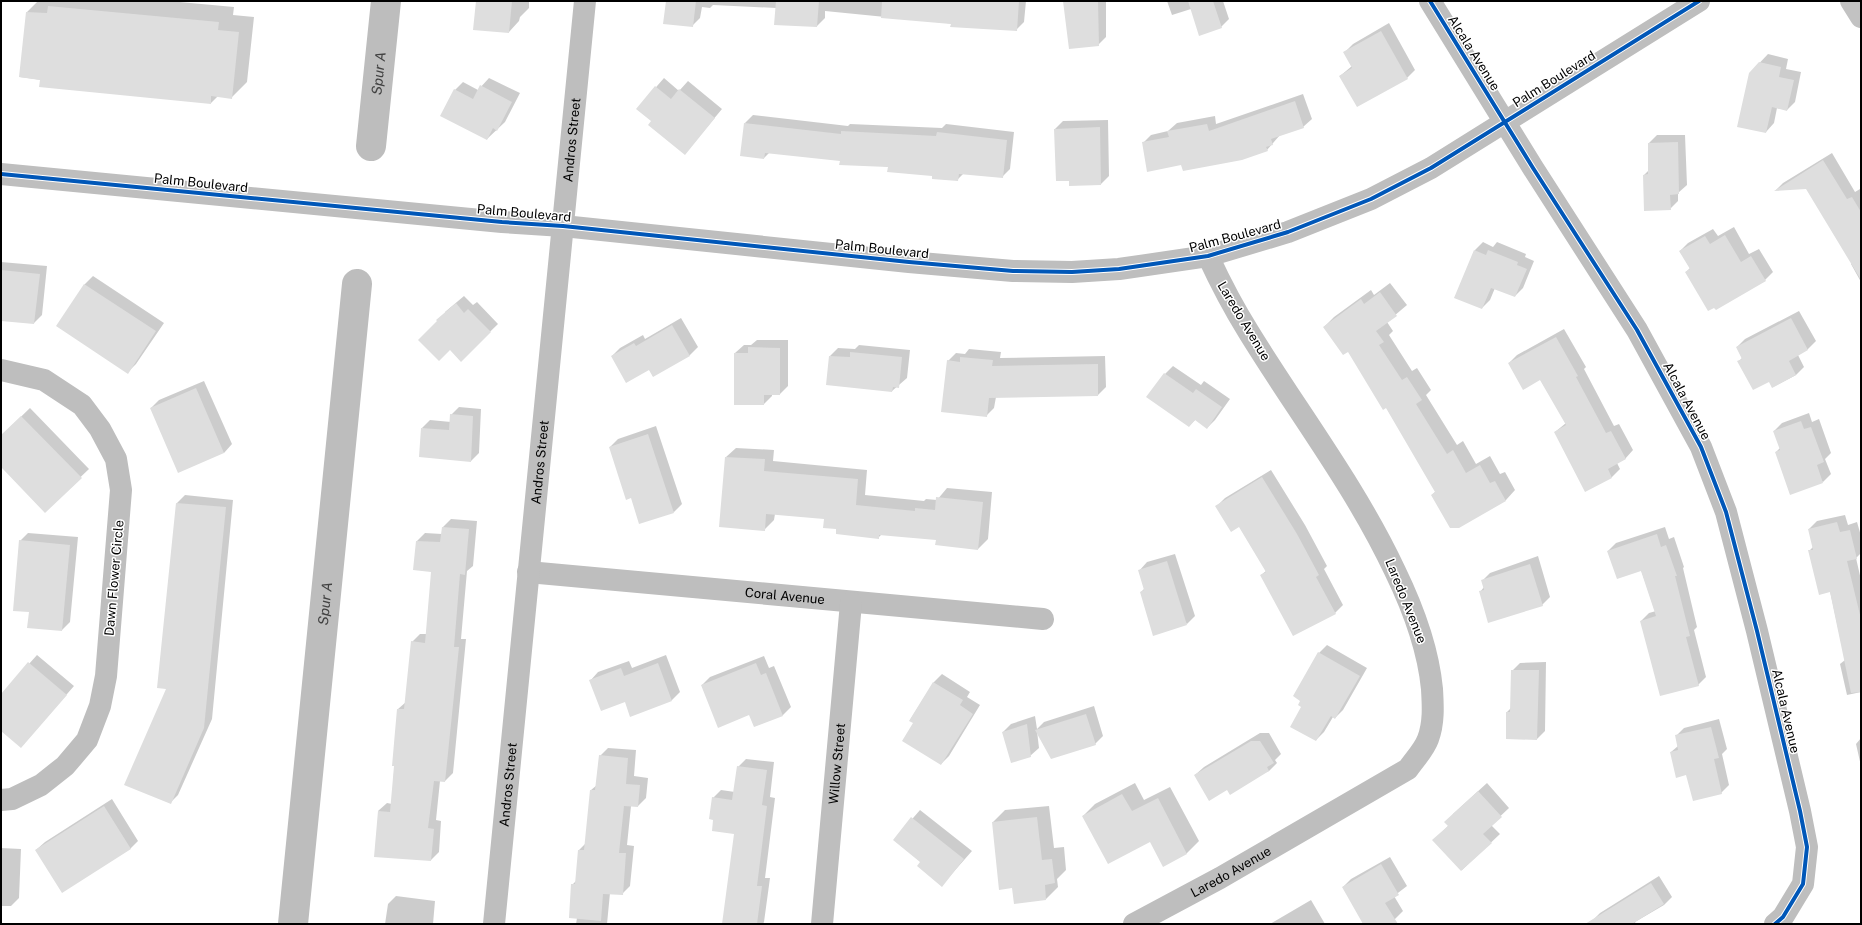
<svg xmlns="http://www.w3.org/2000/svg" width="1862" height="925" font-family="'Public Sans',sans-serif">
<rect width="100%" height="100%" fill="#fff"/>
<path fill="#0003" d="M38 1H169L234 7 233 15 254 17 247 82 232 97 218 96 211 103 20 77 27 12Z
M477 1H529V8L520 17 519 21 509 32Z
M667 1H1026L1024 22 1016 30 825 11V18L817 26 776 8 713 5 710 8 702 7 700 18 692 26Z
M1064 1H1106V37L1098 45Z
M1167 1H1223L1229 19 1221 27 1191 9 1172 15Z
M1389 23 1415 70 1407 78 1340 76 1352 66 1345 52 1353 44Z
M1768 54 1788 59 1786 69 1801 72 1795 102 1787 110 1777 108 1774 123 1766 132 1750 73Z
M489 78 520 93 505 122 487 139 455 90 463 82 478 90Z
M664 78 679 91 688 81 722 109 692 145 653 121 637 109Z
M1303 94 1312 119 1303 127 1280 135 1267 150 1182 164 1143 143 1151 135 1168 131 1177 123 1215 116 1216 124Z
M753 115 848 126 850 124 942 128 946 124 1014 132 1010 169 1002 177 964 173 957 180 889 167 841 160 770 152 764 158 745 123Z
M1108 120 1109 176 1101 184H1070L1055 129 1063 121Z
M1657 135H1685L1687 185 1678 193V201L1670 209 1644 175 1649 170V143Z
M1832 153 1855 192 1860 189 1861 191V282L1851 264 1852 263 1807 188 1776 190 1783 183Z
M1734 227 1749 254 1759 249 1773 272 1765 280 1686 272 1690 268 1680 251 1688 243 1713 229 1718 236Z
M1483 242 1493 247 1497 242 1526 254 1525 257 1534 261 1523 288 1515 296 1495 288 1490 300 1482 308 1475 250Z
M1 262 47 266 42 315 34 323 1 320Z
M93 276 164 323 136 364 128 372 57 326 85 284Z
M1390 283 1407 305 1387 322 1393 331 1389 335 1412 371 1417 368 1431 390 1426 395 1457 445 1463 441 1476 464 1490 456 1500 474 1505 472 1515 490 1506 500 1459 527 1432 495 1436 491 1386 407 1348 350 1324 327 1334 317 1371 290 1374 295Z
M464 296 473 305 477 302 498 324 461 360 445 312Z
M1799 311 1816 341 1808 349 1798 355 1804 367 1796 375 1773 387 1769 380 1738 362 1742 358 1737 347 1745 339Z
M681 318 698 347 690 355 653 376 649 369 612 356 620 348 643 335 645 339Z
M1564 329 1586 367 1584 369 1614 426 1619 424 1633 450 1625 459 1617 463 1620 469 1612 477 1586 490 1555 432 1566 423 1540 379 1509 363 1517 355Z
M757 340H788V386L780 394H772V396L764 404 735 353 744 345H751Z
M859 345 910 350 907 378 892 391 830 356 838 348 855 349Z
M969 349 1001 352 1000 358 1105 356 1106 387 1098 395 996 397 994 408 986 416 948 361 956 353 965 354Z
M1173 366 1201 385 1204 381 1230 399 1215 420 1207 428 1196 419 1189 426 1165 374Z
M204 381 232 444 224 453 151 408 159 400Z
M459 407 481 409 479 453 471 461 422 428 430 420 451 422V415Z
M30 408 89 469 45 511 1 466V436Z
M1809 413 1812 422 1819 419 1831 453 1825 459 1831 474 1823 482 1776 452 1780 448 1774 431 1782 423Z
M656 426 682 504 674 512 632 497 610 447 618 439Z
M736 448 774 450 773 461 867 470 865 495 924 501 926 499 937 500 947 488 992 492 988 539 978 549 937 539 882 534 878 538 837 528 825 518 775 514 774 520 764 530 726 457Z
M1271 470 1305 525 1327 566 1324 569 1343 605 1335 613 1261 575 1266 571 1240 525 1217 506 1225 498Z
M185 495 233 500 212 719 178 795 170 803 167 688 177 503Z
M1845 515 1848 525 1857 522 1861 536V553L1856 558 1861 580V692L1847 695 1840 664 1845 660 1830 591 1809 551 1813 547 1809 529 1817 521Z
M451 519 477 521 473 566 467 571 461 639H466L453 773 445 781H440L436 820 441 821 439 852 431 860 378 811 387 803 392 804 398 709 406 702 412 642 420 634H427L432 571 417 541 425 533 442 534 443 527Z
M1665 527 1669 539 1674 537 1684 567 1683 568 1697 627 1694 630 1706 677 1698 685 1641 621 1649 613 1656 611 1641 570 1608 551 1616 543Z
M28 533 78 537 70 622 62 630 20 541Z
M1175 554 1195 616 1187 624 1141 592 1145 588 1139 571 1147 562Z
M1538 556 1550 597 1542 605 1480 592 1484 587 1482 581 1490 573Z
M1327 645 1367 668 1343 710 1335 718 1333 717 1324 732 1316 740 1302 707 1319 653Z
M37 655 74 686 21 747 1 730V695Z
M666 655 680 692 672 700H625L590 681 598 672 629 661 632 668Z
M764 656 769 668 774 666 791 707 783 715 755 726 750 714 702 685 710 677Z
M1546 662 1545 731 1537 739 1507 712 1511 708 1512 671 1520 663Z
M942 674 970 692 967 697 980 705 949 756 941 764 915 723 910 720 934 682Z
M1094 706 1103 736 1095 744 1037 731 1039 748 1030 756 1003 732 1011 724 1035 716 1037 729 1044 722Z
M1719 719 1727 749 1722 754 1729 785 1721 793 1687 774 1671 752 1678 746 1676 736 1684 728Z
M1260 733H1269L1281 754 1275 760 1277 763 1269 771 1228 789 1195 775 1204 767Z
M1861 738V766L1856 744Z
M608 748 636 750 634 776 648 778 646 798 638 806H631L627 845 634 846 630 886 622 894 610 893 607 924H576L577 918 572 885 576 881 579 850 586 843 591 790 597 785 600 756Z
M746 759 774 762 770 797 775 798 765 878H770L764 922 763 924H723L735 833 714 819 713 798 721 790 735 792 738 767Z
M1135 783 1144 800 1170 787 1199 841 1187 853 1164 865 1150 840 1083 816 1095 804Z
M1487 783 1509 808 1491 825 1500 834 1462 870 1442 832 1449 825 1453 814Z
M112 799 138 841 130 849 36 850 45 842Z
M1049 806 1054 848 1064 847 1066 870 1057 879 1058 887 1046 899 1013 887 993 822 1005 810Z
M920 810 972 851 942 885 921 862 894 840Z
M1 848 21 849 19 898 11 906H1Z
M1390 857 1407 886 1394 896 1403 911 1395 919 1386 924H1364L1343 887 1351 879Z
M1659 876 1672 897 1664 905 1635 922 1636 924H1594L1592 921 1600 913Z
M396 896 435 901 433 924H385L388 904Z
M1311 900 1325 924H1270Z"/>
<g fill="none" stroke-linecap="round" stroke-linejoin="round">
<g stroke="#bdbdbd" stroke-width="30">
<path id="s1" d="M371 146 386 1"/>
<path id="s2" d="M293 924 357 284"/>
</g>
</g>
<path fill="#dedede" d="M476 1H512L509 33 473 30Z
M666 1H696L693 27 663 24Z
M776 1H819L817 27 774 25Z
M882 1H1019L1017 31 950 27 951 24 881 18Z
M1063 1H1098L1099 46 1069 49Z
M1188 1H1213L1222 28 1199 36Z
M48 6 219 22 218 30 239 32 232 99 211 96V104L39 87 40 80 19 77 26 12 47 13Z
M1381 31 1408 79 1357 107 1339 76 1352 68 1343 52Z
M1759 62 1781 67 1779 77 1794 80 1787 111 1772 107 1766 133 1737 127 1749 73Z
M480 85 512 102 497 131 493 128 487 140 440 116 454 89 473 99Z
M655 86 671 99 679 89 715 118 685 155 648 125 651 121 636 109Z
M1295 101 1304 128 1271 139 1273 145 1266 147 1268 151 1242 160 1183 171 1181 165 1147 172 1142 142 1169 137 1167 131 1207 124 1209 131Z
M744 123 841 134V131L936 136 937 132 1007 140 1003 178 959 174 958 181 932 179V176L887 172 888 167 839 165 840 161 765 153 764 159 740 156Z
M1100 127 1101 185 1069 186V181H1056L1054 129Z
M1678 142 1679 194 1670 195 1671 210 1644 211 1643 175 1648 174V143Z
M1823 160 1847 199 1852 197 1861 212V280L1806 189 1774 191Z
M1725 235 1741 262 1751 256 1766 281 1716 310 1714 308 1708 311 1685 272 1690 269 1679 251 1705 236 1710 244Z
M1474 250 1486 255 1488 250 1518 262 1517 265 1527 269 1515 297 1491 288 1482 309 1454 298Z
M1 270 40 274 34 324 1 321Z
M84 284 156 331 128 374 56 326Z
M1380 292 1397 316 1376 331 1384 342 1379 345 1402 380 1407 377 1422 400 1416 404 1447 454 1453 450 1466 473 1480 465 1490 483 1495 481 1506 501 1459 528H1450L1431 495 1435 492 1386 408 1383 410 1348 352 1343 355 1323 327 1361 299 1364 304Z
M456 303 464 313 468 309 491 332 461 362 450 350 439 361 418 340 437 321 436 320Z
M1791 318 1808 350 1789 361 1796 375 1772 388 1769 382 1753 390 1737 361 1742 359 1736 347Z
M672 325 690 356 653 377 649 370 626 383 611 356 634 343 636 346Z
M1556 337 1578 376 1576 377 1606 433 1611 431 1626 459 1608 469 1612 478 1585 492 1554 432 1566 425 1540 380 1523 390 1508 363Z
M748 347 780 348V395H764V405H734V353H748Z
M850 352 902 357 899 388 893 387 892 392 826 385 829 356 850 357Z
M960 357 993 360 992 366 1098 364V396L989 398 987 417 941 412 947 360 960 362Z
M1164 373 1193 393 1196 389 1222 407 1207 429 1195 420 1189 427 1146 397Z
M196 388 224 453 178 473 150 408Z
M450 414 473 416 471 462 419 457 421 428 449 430Z
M21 416 82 478 45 513 1 467V435Z
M1801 421 1804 429 1811 427 1824 462 1817 465 1823 483 1790 495 1775 452 1780 450 1773 431Z
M648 434 674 513 639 524 631 498 626 500 609 447Z
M725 457 765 459 764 471 858 479 856 505 915 511V508L935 510 936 497 983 502 978 550 935 545 936 540 879 535V539L836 534V529L823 528 824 519 766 514 765 531 719 527Z
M1262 477 1297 534 1319 575 1316 577 1336 614 1293 636 1260 575 1266 572 1239 527 1231 532 1215 506Z
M176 503 226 507 204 728 171 804 124 785 166 689 157 688Z
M1837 522 1840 532 1850 530 1857 559 1847 561 1861 619V692L1851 693 1830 592 1819 595 1808 550H1813L1808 529Z
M442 527 469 529 465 575 460 574 454 647H459L445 782 434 781 428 828 434 829 431 861 374 857 378 811 390 812 394 766H392L397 709H404L411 641 425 643 431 572 413 570 416 541 440 542Z
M1657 534 1661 547 1666 545 1677 576H1675L1690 636 1686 637 1699 686 1660 696 1640 621 1656 616 1641 571 1617 579 1607 551Z
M19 540 70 545 62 631 27 628 29 612 13 611Z
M1167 561 1187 625 1153 636 1140 592 1144 590 1138 570Z
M1530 564 1543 606 1488 623 1479 591 1484 590 1481 580Z
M1318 652 1360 676 1335 719 1331 716 1316 741 1290 727 1301 707 1298 705 1300 701 1293 696Z
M28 662 67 695 21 748 1 731V694Z
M658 663 672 701 630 717 625 702 601 711 589 680 621 668 624 676Z
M756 663 761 675 766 673 783 716 754 727 749 715 718 728 701 685Z
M1511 670H1539L1537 740 1506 739V712H1510Z
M933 682 963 700 960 705 973 714 941 765 902 741 913 723 909 721Z
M1086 714 1096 745 1051 759 1035 730Z
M1027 724 1031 757 1011 763 1002 732Z
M1711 727 1719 758 1714 759 1722 794 1693 801 1686 775 1676 778 1670 752 1678 750 1675 735Z
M1251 741H1260L1274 763 1267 767 1269 771 1230 795 1227 790 1209 801 1194 775Z
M599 755 628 758 626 784 640 785 638 807 624 806 619 853H626L623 895 603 894 601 921 569 918 571 884H575L578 850H584L590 790H595Z
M737 766 767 770 762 805 767 806 757 886H762L757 924H722L734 834 712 831 713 820 709 819 712 797 732 800Z
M1478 791 1502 817 1483 834 1492 843 1461 871 1432 840 1448 826 1444 822Z
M1122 794 1132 811 1158 798 1187 854 1163 867 1150 842 1108 864 1082 816Z
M104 806 131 849 62 893 35 850Z
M911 817 964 859 942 887 917 866 920 862 893 840Z
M1037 817 1042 860 1052 859 1055 883 1045 885 1046 900 1014 904 1012 888 999 890 992 822Z
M1381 864 1399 895 1385 903 1398 924H1363L1342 887Z
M1651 883 1664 904 1632 924H1585Z"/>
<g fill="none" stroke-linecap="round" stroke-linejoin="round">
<g stroke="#bebebe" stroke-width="22">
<path d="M1430 1 1533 168 1637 330 1701 447 1726 512 1757 631 1800 811 1807 847 1803 884 1783 917 1775 924"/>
<path d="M1 174 502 222 563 226 909 262 1013 271 1072 272 1119 269 1208 256 1288 232 1371 199 1431 168 1699 1"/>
<path d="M1 370 44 380 82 405 100 429 116 459 121 490 106 676 100 706 87 740 65 766 41 785 12 799 1 800"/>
<path id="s3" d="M528 572 1043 619"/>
<path id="s4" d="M494 924 585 1"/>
<path id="s5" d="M822 924 851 603"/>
<path id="s6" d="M1134 924 1220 878 1408 769C1414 760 1424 750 1428 739 1434 723 1433 706 1432 689 1428 647 1413 608 1395 571 1355 486 1297 411 1248 331 1233 307 1220 282 1208 256"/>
</g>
<path stroke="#c2c2c2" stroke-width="22" d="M1851 1 1861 17"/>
<defs>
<path id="cycleway" d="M1430 1 1533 168 1637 330 1701 447 1726 512 1757 631 1800 811 1807 847 1803 884 1783 917 1775 924
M1 174 502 222 563 226 909 262 1013 271 1072 272 1119 269 1208 256 1288 232 1371 199 1431 168 1699 1"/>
</defs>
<use href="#cycleway" stroke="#fff" stroke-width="6"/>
<use href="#cycleway" stroke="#0057b8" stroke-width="4"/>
</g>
<g text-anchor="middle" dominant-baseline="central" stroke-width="3" stroke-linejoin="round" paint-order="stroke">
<g font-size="13" fill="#000" stroke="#fff">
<text transform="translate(1474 53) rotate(58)">Alcala Avenue</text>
<text transform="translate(1554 79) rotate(-32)">Palm Boulevard</text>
<text stroke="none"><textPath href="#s4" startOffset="788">Andros Street</textPath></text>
<text transform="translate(201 183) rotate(6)">Palm Boulevard</text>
<text transform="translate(524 213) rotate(5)">Palm Boulevard</text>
<text transform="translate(1235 236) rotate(-15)">Palm Boulevard</text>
<text transform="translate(882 249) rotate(6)">Palm Boulevard</text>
<text transform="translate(1244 321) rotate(59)">Laredo Avenue</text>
<text transform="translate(1687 401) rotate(62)">Alcala Avenue</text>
<text stroke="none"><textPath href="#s4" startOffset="464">Andros Street</textPath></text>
<text transform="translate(114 578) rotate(-85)">Dawn Flower Circle</text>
<text stroke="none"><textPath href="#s3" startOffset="258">Coral Avenue</textPath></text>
<text transform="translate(1406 601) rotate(68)">Laredo Avenue</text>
<text transform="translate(1786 711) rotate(77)">Alcala Avenue</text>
<text stroke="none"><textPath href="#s5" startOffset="161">Willow Street</textPath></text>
<text stroke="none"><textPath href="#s4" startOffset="140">Andros Street</textPath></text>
<text stroke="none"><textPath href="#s6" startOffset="110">Laredo Avenue</textPath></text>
</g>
<g font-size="14" font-style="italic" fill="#424242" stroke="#fff">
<text stroke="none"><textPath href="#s1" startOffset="73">Spur A</textPath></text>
<text stroke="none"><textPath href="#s2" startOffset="322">Spur A</textPath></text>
</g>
</g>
<rect width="1862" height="925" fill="none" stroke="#000000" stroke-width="4"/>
</svg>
